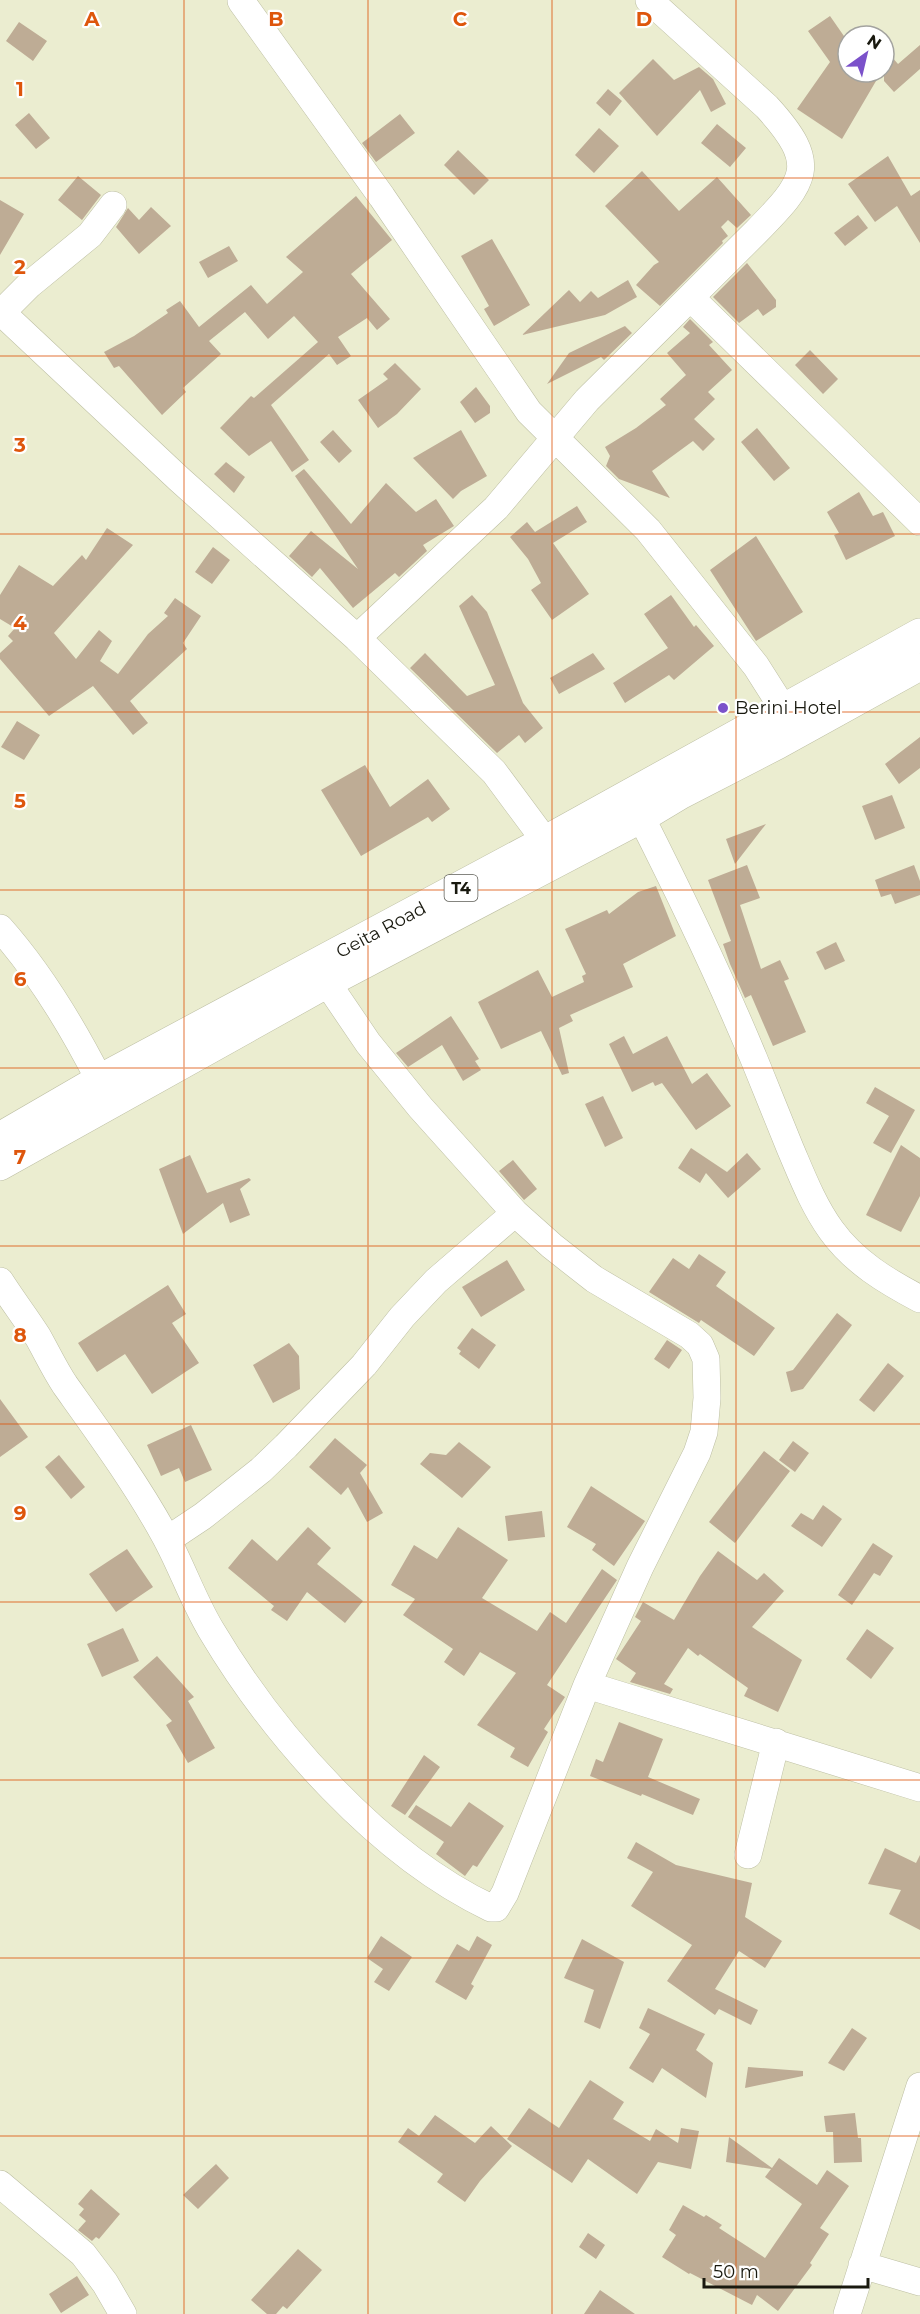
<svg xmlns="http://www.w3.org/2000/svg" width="920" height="2314" font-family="Montserrat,sans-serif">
<rect width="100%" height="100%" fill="#ebedd0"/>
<path fill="#beac95" d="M830 16 846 39 848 36V72H869L876 81 842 139 797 109 830 62 808 31Z
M19 22 47 41 33 61 6 41Z
M920 45V69L894 92 884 81V48L898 64Z
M653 59 674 80 699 67 713 79 726 104 711 112 700 90 657 136 619 93Z
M608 89 622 101 610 116 596 103Z
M29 113 50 138 36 149 15 125Z
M400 114 415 133 376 162 362 143Z
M717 124 746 148 730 167 701 143Z
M599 128 619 146 594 173 575 155Z
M458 150 489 180 474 195 444 165Z
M888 156 911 196 920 190V243L897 206 875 222 848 184Z
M642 171 679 211 717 177 751 215 737 228 728 220 721 227 728 236 722 241 723 243 660 306 636 285 654 265 659 262 605 206Z
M78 176 101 195 82 220 58 200Z
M356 196 392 240 351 274 390 319 377 330 367 318 338 337 351 356 337 365 329 354 271 405 309 460 292 472 271 441 249 456 220 428 251 396 254 398 318 342 294 316 268 339 245 312 209 341 221 354 183 388 186 392 162 415 119 366 114 368 104 352 134 336 168 313 166 310 180 301 199 327 251 285 267 304 303 272 286 257Z
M0 200 24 214 0 255Z
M151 207 171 226 139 254 116 227 128 208 139 220Z
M858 215 868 228 845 246 834 233Z
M492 239 530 305 494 326 484 309 489 306 461 256Z
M229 246 238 261 208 278 199 262Z
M747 263 776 300V307L763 316 758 309 739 323 713 297Z
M628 280 637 297 605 315 522 335 569 290 580 302 591 291 598 298Z
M690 319 713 342 709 345 732 370 708 392 715 399 694 419 715 439 703 451 693 441 652 471 670 498 619 479 606 466 610 456 605 447 636 428 666 405 660 399 686 375 667 353 690 333 683 327Z
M625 326 632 333 604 360 601 357 547 384 569 353Z
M810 350 838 379 823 394 795 365Z
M395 363 421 389 397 414 378 428 358 400 388 379 383 374Z
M476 387 490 406V413L475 423 460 402Z
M757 428 790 468 774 481 741 442Z
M333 430 352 451 339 463 320 442Z
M461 430 487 476 461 491 453 499 413 458Z
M226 462 245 477 234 493 214 474Z
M304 469 351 524 386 483 416 512 436 499 454 526 423 545 427 551 399 577 395 573 353 608 320 568 312 577 289 556 311 531 358 569 295 476Z
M859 492 873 516 883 512 895 536 846 560 834 535 839 533 827 512Z
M577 506 587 522 553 543 589 594 552 620 531 590 541 583 528 559 510 537 527 522 535 532Z
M107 528 133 545 54 633 76 659 99 630 112 641 100 661 118 674 148 634 168 616 164 613 175 598 201 616 183 643 187 649 130 701 148 723 133 735 93 686 49 716 0 659V653L13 641 8 636 15 628 0 619V595L19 565 53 586 82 555 86 560Z
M756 536 803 612 756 641 710 570Z
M213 547 230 560 212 584 195 572Z
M472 595 487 612 523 703 543 728 525 743 519 735 497 753 410 668 425 653 467 696 495 685 459 606Z
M671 595 694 627 696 625 714 646 674 680 669 675 625 703 613 683 668 648 644 614Z
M593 653 605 669 559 694 550 678Z
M17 721 40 735 24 760 1 747Z
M920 737V768L899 784 885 764Z
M365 765 390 807 428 779 450 809 432 822 428 817 361 856 321 790Z
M892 795 905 828 875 840 862 806Z
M766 824 735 864 726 839Z
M747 865 760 898 740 905 761 969 780 960 789 979 784 981 806 1032 773 1046 751 995 745 998 730 964 723 944 731 941 708 880Z
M914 865 920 881V895L895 904 891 894 881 897 875 880Z
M656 886 676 936 623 964 633 987 570 1015 573 1021 559 1028 569 1073 562 1075 541 1031 501 1049 478 1002 538 970 552 997 584 982 582 976 586 974 565 929 607 910 609 914 638 892Z
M836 942 845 961 825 970 816 952Z
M451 1016 479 1059 475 1061 481 1070 463 1081 442 1045 408 1067 396 1053Z
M624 1036 633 1054 667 1036 692 1084 707 1073 731 1106 696 1130 662 1083 655 1086 653 1082 632 1092 609 1044Z
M875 1087 915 1110 891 1153 873 1143 889 1116 866 1103Z
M603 1096 623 1138 605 1147 585 1104Z
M901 1145 920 1158V1196L901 1232 866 1215Z
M691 1148 727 1172 747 1153 761 1169 728 1198 706 1173 700 1183 678 1168Z
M190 1155 207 1193 249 1178 251 1180 240 1189 250 1215 230 1223 223 1203 183 1234 159 1169Z
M513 1160 537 1189 524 1200 499 1171Z
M699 1254 726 1272 716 1286 775 1328 754 1356 701 1320 699 1323 649 1292 673 1258 689 1269Z
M507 1260 525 1290 481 1317 462 1287Z
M168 1285 186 1314 172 1323 199 1363 152 1394 125 1354 97 1372 78 1343Z
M837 1313 852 1325 803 1389 791 1392 786 1372 793 1370Z
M472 1328 496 1345 479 1369 459 1354 461 1351 457 1348Z
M667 1340 682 1350 669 1369 654 1359Z
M289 1343 299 1356 300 1389 273 1403 253 1365Z
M888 1363 904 1376 874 1412 859 1400Z
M0 1399 28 1437 0 1457Z
M191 1425 212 1470 185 1482 179 1468 161 1476 147 1445Z
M335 1438 367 1465 360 1473 383 1513 367 1522 348 1487 341 1495 309 1467Z
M793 1441 809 1453 795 1472 779 1460Z
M459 1442 491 1467 462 1498 420 1464 430 1453 446 1455Z
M764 1451 790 1471 735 1543 709 1522Z
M59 1455 85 1487 71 1499 45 1467Z
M591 1486 645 1521 614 1566 592 1550 596 1544 567 1527Z
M823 1505 842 1519 822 1547 791 1526 801 1513 813 1520Z
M542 1511 545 1537 508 1541 505 1516Z
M308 1527 331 1548 317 1564 363 1601 345 1623 307 1592 287 1621 271 1610 274 1606 228 1568 252 1539 277 1561Z
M458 1527 508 1560 482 1598 537 1631 550 1612 566 1623 602 1569 617 1580 547 1685 565 1697 544 1729 548 1732 528 1767 510 1757 515 1748 477 1725 516 1673 480 1652 464 1676 444 1662 453 1649 403 1615 415 1599 391 1585 414 1545 437 1559Z
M873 1543 893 1556 880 1576 874 1573 852 1605 838 1595Z
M127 1549 153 1587 116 1612 89 1574Z
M718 1551 757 1580 764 1573 784 1591 752 1627 802 1660 778 1712 744 1696 748 1688 700 1654 698 1656 688 1648 664 1684 673 1689 670 1694 630 1682 636 1673 616 1659 641 1621 635 1617 643 1602 674 1620 700 1576Z
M123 1628 139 1661 102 1677 87 1644Z
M867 1629 894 1648 871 1679 846 1659Z
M157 1656 194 1697 188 1701 215 1748 188 1763 166 1725 172 1721 133 1677Z
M619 1722 663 1739 648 1777 700 1799 693 1815 642 1794 641 1796 590 1776 596 1759 603 1762Z
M424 1755 440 1767 405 1815 391 1806Z
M469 1802 504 1826 477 1867 473 1865 465 1876 436 1854 444 1842 408 1817 416 1805 451 1827Z
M636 1842 676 1865 752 1883 745 1917 782 1941 765 1968 739 1951 715 1989 758 2010 751 2025 719 2009 715 2015 667 1981 692 1945 631 1906 653 1872 627 1858Z
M885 1848 916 1863 920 1855V1930L889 1914 901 1890 868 1884Z
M381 1936 412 1957 389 1991 374 1982 383 1969 367 1958Z
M477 1936 492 1945 471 1984 474 1986 466 2000 435 1982 457 1944 469 1951Z
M582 1939 624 1962 600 2029 584 2022 594 1990 564 1978Z
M648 2008 705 2034 696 2050 713 2063 706 2098 662 2068 653 2083 629 2068 650 2034 639 2028Z
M852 2028 867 2038 844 2071 828 2063Z
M748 2067 803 2071V2076L745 2088Z
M590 2080 624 2102 613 2119 650 2141 656 2129 678 2143 681 2128 699 2131 691 2169 658 2162 637 2194 588 2159 572 2183 507 2139 529 2108 559 2128Z
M855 2113 858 2138H861L862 2162 834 2163 833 2132H826L824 2116Z
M435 2115 475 2143 491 2126 512 2146 480 2181 465 2202 437 2182 443 2174 398 2142 408 2128 419 2136Z
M729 2137 772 2168 779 2158 817 2185 827 2170 849 2186 820 2228 829 2234 810 2263 812 2265 778 2311 757 2295 752 2305 690 2273 689 2274 662 2257 676 2235 669 2230 683 2205 704 2217 706 2215 722 2225 719 2228 765 2258 802 2204 765 2177 771 2169 726 2162Z
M216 2164 229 2178 198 2209 183 2195Z
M91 2189 120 2214 99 2239 96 2237 92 2241 78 2230 86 2221 79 2215 84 2209 78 2204Z
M588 2233 605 2245 596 2259 579 2247Z
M298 2249 322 2270 287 2309 283 2306 276 2314H267L251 2300Z
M77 2276 89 2295 61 2313 49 2294Z
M600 2290 635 2314H584Z"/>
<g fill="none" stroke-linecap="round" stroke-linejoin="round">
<defs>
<path id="minor" d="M241 1 382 197 529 412 648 530 756 666 784 710
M692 299 920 522
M0 311 179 479 357 638 494 772 546 842
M2 312 29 285 90 235 113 205
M357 638 496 508 587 400 756 232C806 181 820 165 767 107L649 0
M642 819C682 898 720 977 754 1059 766 1089 778 1118 790 1148 802 1176 813 1205 831 1230 854 1262 886 1281 920 1299
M0 928C41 974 72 1026 100 1081
M0 1167 328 984 642 819 682 795 779 745 920 667
M0 1281C12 1300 26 1318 38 1337 47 1353 55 1370 65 1385 100 1434 136 1483 165 1536 182 1567 193 1600 211 1630 274 1736 379 1855 491 1908H496L505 1893 587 1685 640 1567 697 1453 704 1432 707 1398 706 1359 700 1345 689 1335 594 1279 552 1246 515 1213 420 1107 368 1043 328 984
M167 1540 203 1516 261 1470 286 1446 364 1365 402 1317 436 1281 515 1213
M587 1685 920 1788
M748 1855 776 1742
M0 2184 83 2254 105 2283 123 2314
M862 2265 920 2282
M847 2314 920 2086"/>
<path id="trunk" d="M0 1139 100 1081 546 842 920 635"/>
</defs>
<use href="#minor" stroke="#bdbfa3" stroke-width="28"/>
<use href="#trunk" stroke="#bdbfa3" stroke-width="34"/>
<use href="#minor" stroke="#fff" stroke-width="27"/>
<use href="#trunk" stroke="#fff" stroke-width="33"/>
</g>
<path fill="none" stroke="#de560c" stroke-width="1.5" stroke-opacity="0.55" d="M184 0V2314M368 0V2314M552 0V2314M736 0V2314M0 178H920M0 356H920M0 534H920M0 712H920M0 890H920M0 1068H920M0 1246H920M0 1424H920M0 1602H920M0 1780H920M0 1958H920M0 2136H920"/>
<circle fill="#7b51ca" stroke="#fff" stroke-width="2" cx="723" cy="708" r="6"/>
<g text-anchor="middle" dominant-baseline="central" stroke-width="4.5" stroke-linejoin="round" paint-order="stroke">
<rect fill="#fff" stroke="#5e5e57" stroke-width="1.5" x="444.5" y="875" width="33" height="26" rx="4.5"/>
<g font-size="16" font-weight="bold" fill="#19190f">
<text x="461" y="888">T4</text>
</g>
<g font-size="18" fill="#19190f" stroke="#fff" text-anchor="start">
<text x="735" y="708">Berini Hotel</text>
</g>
<g font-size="18" fill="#19190f" stroke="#fff">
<text transform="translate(381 930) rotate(-28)">Geita Road</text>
</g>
</g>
<g font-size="20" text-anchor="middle" font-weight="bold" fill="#de560c" stroke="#fff" stroke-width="4.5" stroke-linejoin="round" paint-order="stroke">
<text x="92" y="26">A</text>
<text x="276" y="26">B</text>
<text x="460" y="26">C</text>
<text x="644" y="26">D</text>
<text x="20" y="96">1</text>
<text x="20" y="274">2</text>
<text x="20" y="452">3</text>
<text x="20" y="630">4</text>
<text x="20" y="808">5</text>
<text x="20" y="986">6</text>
<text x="20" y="1164">7</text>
<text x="20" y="1342">8</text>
<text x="20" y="1520">9</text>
</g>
<g transform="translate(866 54) rotate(34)"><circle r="28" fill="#ffffff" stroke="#a3a39f" stroke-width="1.5"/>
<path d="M0-4.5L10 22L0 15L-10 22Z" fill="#7b51ca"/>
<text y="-9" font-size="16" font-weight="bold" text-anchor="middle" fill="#19190f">N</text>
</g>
<path d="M704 2278v9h164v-9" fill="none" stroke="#19190f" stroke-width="3"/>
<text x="713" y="2278" font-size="18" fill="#19190f" stroke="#ffffff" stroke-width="4.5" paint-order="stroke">50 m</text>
</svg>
